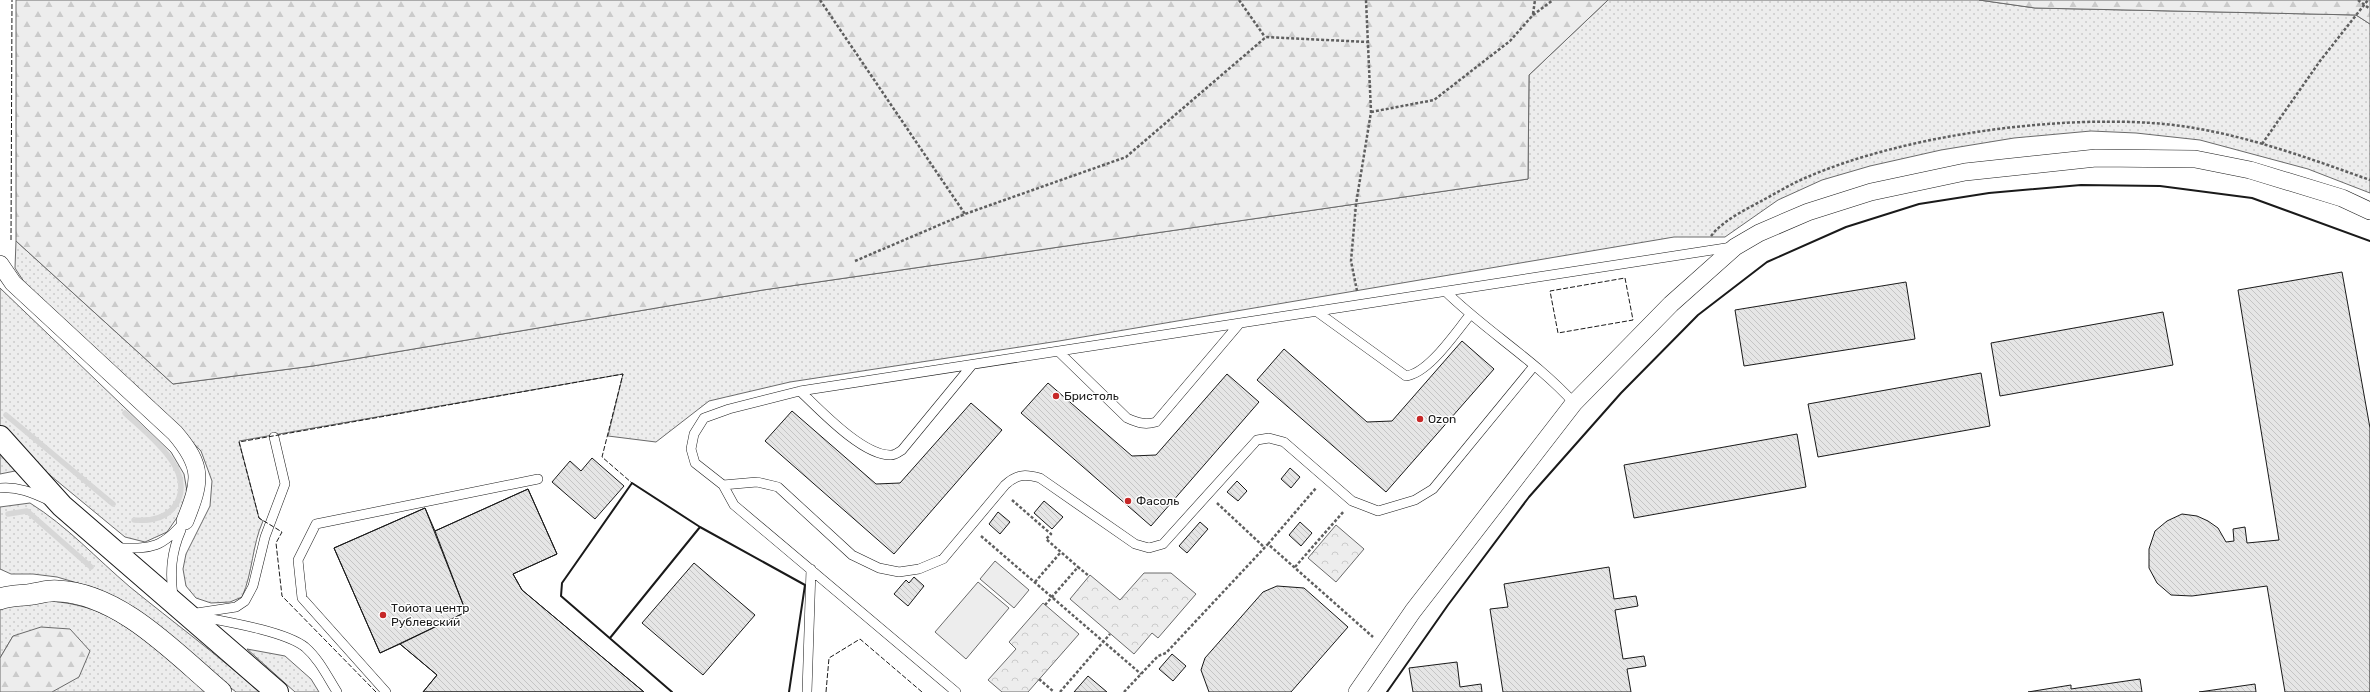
<svg xmlns="http://www.w3.org/2000/svg" width="2370" height="692" font-family="Rubik,sans-serif">
<defs>
<pattern id="grass-dots" width="8" height="8" patternUnits="userSpaceOnUse"><rect width="8" height="8" fill="#ededed"/><path d="M2 2h.1M6 6h.1" fill="none" stroke="#cbcbcb" stroke-width="1.8" stroke-linecap="round"/></pattern>
<pattern id="forest-firs" width="22" height="20" patternUnits="userSpaceOnUse"><rect width="22" height="20" fill="#ededed"/><path d="M5 1l3.5 6h-7zM16 11l3.5 6h-7z" fill="#cbcbcb"/></pattern>
<pattern id="park-crowns" width="20" height="18" patternUnits="userSpaceOnUse"><rect width="20" height="18" fill="#ededed"/><path d="M2 6a3 3 0 1 1 6 0M12 15a3 3 0 1 1 6 0" fill="none" stroke="#cbcbcb"/></pattern>
<pattern id="building-back-hatch" width="6" height="6" patternUnits="userSpaceOnUse"><rect width="6" height="6" fill="#e6e6e6"/><path d="M-1 5l2 2M0 0l6 6M5-1l2 2" fill="none" stroke="#c5c5c5"/></pattern>
</defs>
<rect width="100%" height="100%" fill="#fff"/>
<path fill="url(#grass-dots)" stroke="#6a6a6a" d="M1608 0H1979L2035 8 2356 15 2370 24V193L2308 169 2200 140 2136 133 2091 131 2014 138 1941 150 1870 166 1822 180 1778 200 1725 237H1674L1059 341 790 382 709 401 656 442 608 436 623 374 239 441 259 518 263 521C252 545 253 572 242 597L230 602 211 603 196 598 186 586 183 569 186 554 210 506 212 481 201 451 173 422 30 291 15 268 16 241 173 384 313 366 763 290 1528 179 1529 75Z
M0 288 171 452 184 474 187 491 183 509 167 532 145 542 125 537 34 462 0 425Z
M0 451 20 470 0 474Z
M30 503C67 526 97 559 130 587 173 622 218 655 259 692H236L155 628 98 589 57 577 33 574H11L0 569V507Z
M34 600C58 601 82 604 103 614 141 632 174 666 206 692H52L13 636 0 658V610L11 604Z
M247 649 285 656 311 679 319 692H295Z"/>
<path fill="url(#forest-firs)" stroke="#6a6a6a" d="M16 0H1608L1529 75 1528 179 763 290 313 366 173 384 16 241Z
M1979 0H2370V24L2356 15 2035 8Z
M41 627 70 629 90 651 79 677 52 692H0V658L13 636Z"/>
<path fill="url(#park-crowns)" stroke="#6a6a6a" d="M1336 525 1364 549 1336 582 1308 558Z
M1144 573H1171L1196 594 1158 638 1152 633 1134 654 1070 599 1090 575 1120 600Z
M1043 603 1079 634 1028 692H1002L988 680 1016 649 1009 642Z"/>
<path fill="#ededed" stroke="#6a6a6a" d="M995 561 1029 590 1014 608 980 579Z
M978 582 1009 608 966 659 935 632Z"/>
<g fill="none" stroke-linecap="round" stroke-linejoin="round">
<path stroke="#d7d7d7" stroke-width="5.5" d="M125 413C147 434 200 472 174 507 164 520 148 521 134 520
M6 415 113 504
M8 514 27 511 91 567"/>
</g>
<path fill="url(#building-back-hatch)" stroke="#1a1a1a" d="M2342 272 2370 428V692H2285L2267 586 2192 596 2171 595 2157 583 2149 568V549L2155 531 2167 521 2182 514 2197 516 2208 521 2218 528 2226 542 2234 541 2233 529 2245 527 2247 543 2279 540 2238 290Z
M1906 282 1915 339 1744 366 1735 310Z
M2163 312 2173 365 2000 396 1991 343Z
M1462 341 1494 369 1386 492 1257 380 1284 349 1367 422 1392 421Z
M1981 373 1990 426 1818 457 1808 404Z
M1227 374 1259 402 1151 526 1021 413 1048 383 1132 456 1156 455Z
M971 403 1002 430 894 554 765 441 792 411 876 484 900 483Z
M1797 434 1806 487 1634 518 1624 465Z
M592 458 624 486 595 519 552 482 570 461 581 471Z
M1290 468 1300 477 1291 488 1281 479Z
M1237 481 1247 491 1238 501 1227 492Z
M528 489 557 554 513 574 522 590 644 692H423L437 675 400 644 466 612 435 531Z
M528 489 557 554 513 574 522 590 644 692H423L437 675 400 644 380 653 334 548 425 508 435 531Z
M1044 501 1063 517 1052 529 1034 513Z
M425 508 466 612 380 653 334 548Z
M998 512 1010 522 1000 534 989 524Z
M1200 522 1208 529 1187 553 1179 546Z
M1300 522 1312 533 1301 546 1289 535Z
M694 563 755 615 703 675 642 623Z
M1609 567 1614 599 1636 596 1638 606 1615 610 1623 659 1644 656 1646 666 1627 669 1631 692H1503L1490 609 1508 607 1504 584Z
M914 577 924 586 908 606 894 594 906 580 909 583Z
M1277 586 1304 588 1348 627 1291 692H1209L1201 670 1205 658 1263 592Z
M1172 654 1186 666 1173 681 1159 669Z
M1457 662 1460 687 1481 684 1482 692H1413L1409 668Z
M1088 676 1107 692H1074Z
M2140 679 2142 692H2028L2071 685V689Z
M2255 684 2256 692H2199Z"/>
<g fill="none" stroke-linecap="round" stroke-linejoin="round">
<defs>
<path id="service" d="M1445 291C1486 331 1536 361 1574 403
M1316 311 1406 376C1429 373 1455 333 1470 315
M1059 352 1127 418C1138 423 1145 425 1156 422L1240 323
M800 391C820 410 863 456 891 455 895 455 899 452 902 450L972 365
M723 485 757 482 778 487 852 555 879 568 899 572 919 569 943 559 1005 485C1017 474 1025 474 1040 478L1135 544 1149 548 1163 544 1257 440 1269 438 1284 442 1352 501 1378 511 1415 500 1433 489 1534 366
M0 488C17 486 33 493 48 500
M115 548C151 548 160 550 185 521
M173 597C170 572 171 553 181 530
M190 614 236 607 245 601 253 586 265 537 285 484 274 437
M197 616C223 621 285 631 305 647 319 659 327 676 337 692
M386 692 302 598 298 560 316 524 538 479
M807 692 811 569
M956 692 734 505 723 485 695 463 691 449 694 434 704 418 729 409 800 391 1732 247"/>
<path id="minor" d="M0 264 13 283 175 433C204 467 201 481 185 521
M1357 692 1413 611 1574 403 1671 304 1735 247 1759 233 1808 212 1871 192 1965 172 2096 158 2195 159 2250 170 2342 198 2370 211"/>
<path id="tertiary" d="M0 599C11 595 21 596 33 594 41 593 49 590 57 591 120 593 176 654 221 692"/>
<path id="primary" d="M0 437 62 506 277 692"/>
</defs>
<use href="#service" stroke="#1a1a1a" stroke-width="10"/>
<use href="#minor" stroke="#1a1a1a" stroke-width="18"/>
<use href="#tertiary" stroke="#1a1a1a" stroke-width="22"/>
<use href="#primary" stroke="#1a1a1a" stroke-width="24"/>
<path stroke="#5f5f5f" stroke-width="2.5" stroke-dasharray="3 2" stroke-linecap="butt" d="M820 0 965 214
M1239 0 1265 37
M2358 0 2370 9
M1533 14 1535 0
M1371 112 1434 100 1510 41 1533 15 1553 0
M2262 144 2320 61 2368 0
M1711 236C1723 220 1747 209 1765 199 1778 192 1791 184 1805 178 1901 136 2048 116 2152 123 2227 128 2300 155 2370 180
M855 261 965 214 1126 157 1266 37 1367 42
M1357 291 1351 261 1356 204 1371 112 1366 0
M1012 500 1051 534 1046 539 1078 567
M1217 503 1265 548
M981 536 1141 674
M1268 544 1316 488
M1295 567 1344 511
M1035 582 1061 552
M1045 605 1078 567 1089 576
M1039 679 1054 692
M1060 692 1110 634
M1124 692 1158 656 1166 653 1268 544 1373 637"/>
<use href="#service" stroke="#fff" stroke-width="9"/>
<use href="#minor" stroke="#fff" stroke-width="17"/>
<use href="#tertiary" stroke="#fff" stroke-width="21"/>
<use href="#primary" stroke="#fff" stroke-width="22"/>
<path stroke="#1a1a1a" stroke-width="1" stroke-dasharray="5 2" stroke-linecap="butt" d="M11 240 12 0
M1625 278 1633 320 1558 333 1550 291Z
M376 692 282 596 276 543 282 532 259 518 239 442 623 374 602 457 632 483
M826 692 829 658 860 639 922 692"/>
<path stroke="#1a1a1a" stroke-width="2" d="M610 638 700 527
M672 692 561 596 562 583 632 483 700 527 805 585 789 692
M1387 692 1448 605 1529 497 1621 393 1698 315 1767 262 1846 227 1919 204 1989 193 2081 185 2160 186 2252 198 2370 241"/>
</g>
<g fill="#c62828" stroke="#fff" stroke-width="1.5">
<circle cx="1056" cy="396" r="4"/>
<circle cx="1420" cy="419" r="4"/>
<circle cx="1128" cy="501" r="4"/>
<circle cx="383" cy="615" r="4"/>
</g>
<g text-anchor="middle" dominant-baseline="central" stroke-width="3" stroke-linejoin="round" paint-order="stroke">
<g font-size="12" fill="#1a1a1a" stroke="#fff" text-anchor="start">
<text x="1064" y="396">Бристоль</text>
<text x="1428" y="419">Ozon</text>
<text x="1136" y="501">Фасоль</text>
<text x="391" y="608">Тойота центр<tspan x="391" dy="14">Рублевский</tspan></text>
</g>
</g>
</svg>
